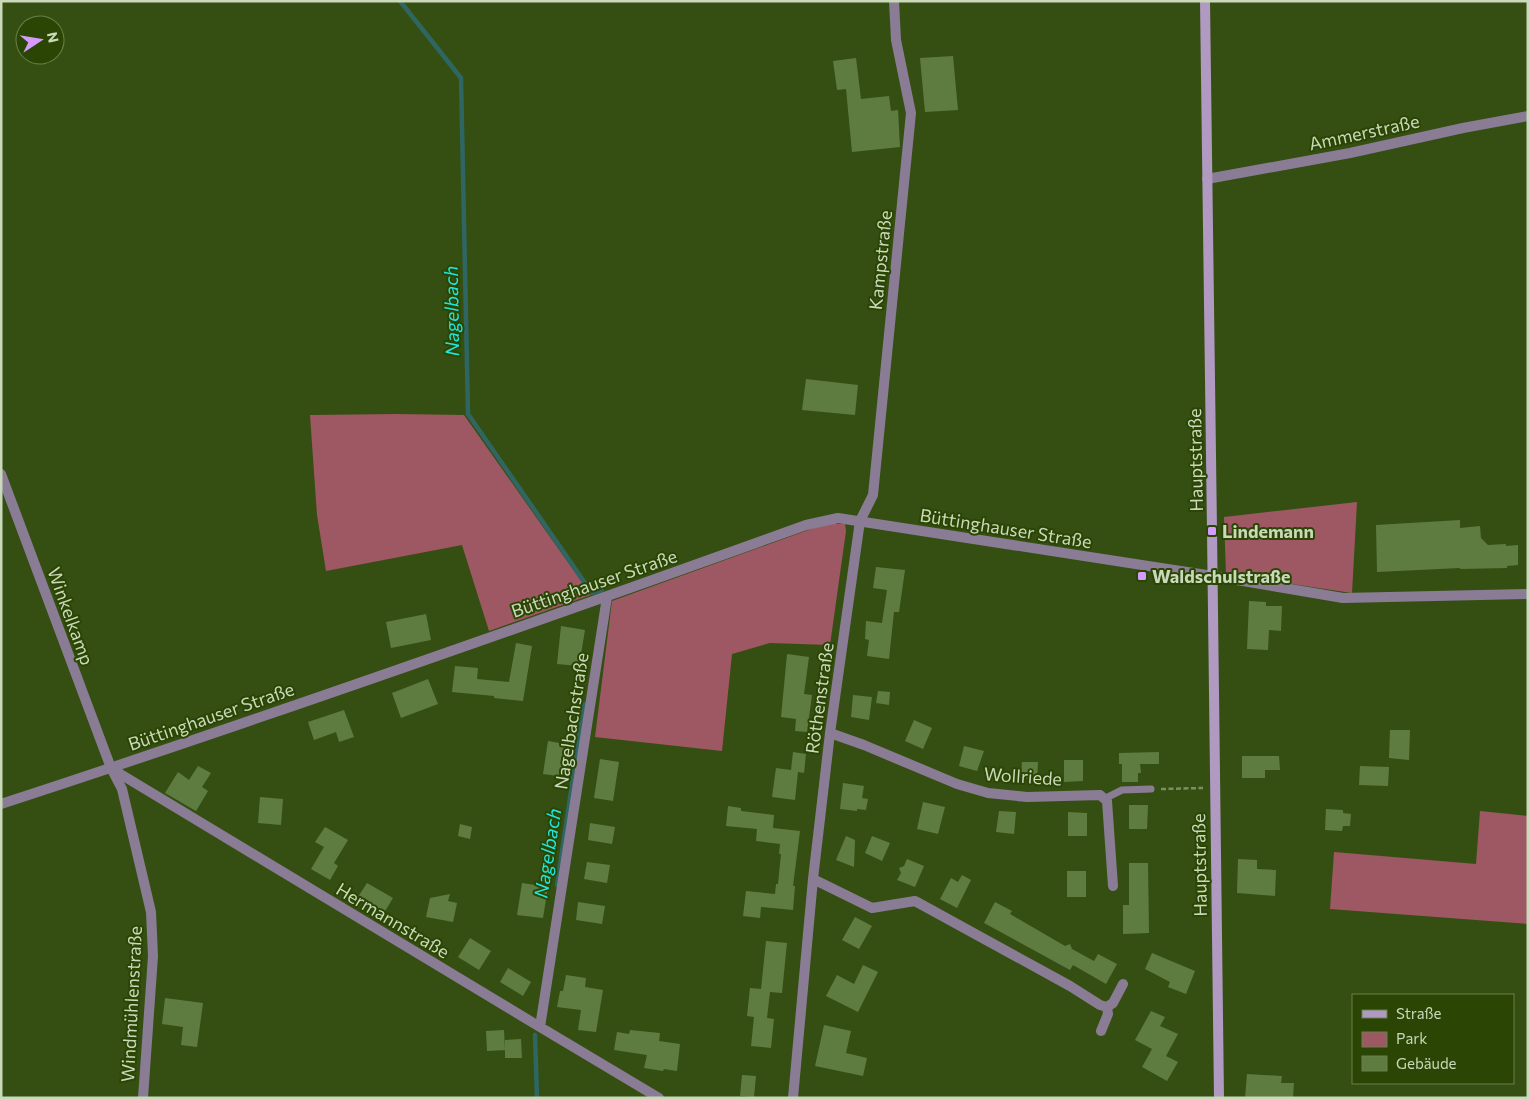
<svg xmlns="http://www.w3.org/2000/svg" width="1529" height="1099" font-family="Commissioner,sans-serif">
<rect width="100%" height="100%" fill="#354f13"/>
<path fill="#9e5863" d="M397 414 464 415 591 595 489 631 462 545 326 571 317 515 310 415Z
M1357 502 1352 593 1226 574 1224 517Z
M825 524H845L846 531 830 645 770 643 732 654 722 751 595 737 612 601Z
M1480 811 1528 816V924L1330 909 1334 852 1476 864Z"/>
<g fill="none" stroke-linecap="round" stroke-linejoin="round">
<path stroke="#2f6662" stroke-width="4.5" d="M400 1 461 78 468 414 592 593 602 590
M557 885 584 704
M535 1035 537 1098"/>
</g>
<path fill="#5f7c40" d="M953 56 958 110 925 112 920 58Z
M856 58 861 99 889 96 891 111 898 110 900 147 852 152 846 89 837 90 833 61Z
M806 379 858 385 855 415 802 410Z
M1460 520V528L1480 526 1481 538 1488 545 1506 544V546L1518 545V565L1507 566V568L1460 569V568L1377 572 1376 525Z
M876 567 905 570 899 612H894L889 659 867 656 869 640 865 639 866 621 882 623 887 590 873 588Z
M1249 601 1266 602V606H1282L1281 631 1269 630 1268 650 1247 649Z
M426 614 431 640 391 648 386 622Z
M561 626 585 630 579 666 557 664Z
M516 643 532 646 523 701 494 698V696L452 692 455 666 478 668 477 679 509 682Z
M787 654 809 657 804 694 812 695 807 732 795 731 796 719 781 717Z
M428 679 438 704 401 718 392 693Z
M878 691 890 692 889 705 876 703Z
M853 695 872 697 869 720 851 717Z
M344 710 354 737 339 742 336 732 314 740 308 722Z
M914 720 932 728 923 749 905 741Z
M1390 730H1410L1409 760 1389 758Z
M548 741 571 745 566 777 543 774Z
M964 746 984 751 977 771 959 766Z
M793 752 806 754 804 773 798 772 795 800 772 797 776 768 791 770Z
M1159 752V764H1140L1141 773H1138V782H1122V764H1119V753Z
M1242 756H1279L1280 770H1265V778H1242Z
M600 759 619 762 613 801 594 798Z
M1064 760H1083V781L1064 782Z
M1022 762H1038L1037 779 1021 778Z
M198 766 211 773 202 787 208 791 196 811 165 793 178 772 189 780Z
M1360 766 1389 767 1388 786 1359 785Z
M843 783 864 786 862 798 868 799 866 810 857 809V811L840 809Z
M260 797 283 799 281 825 258 823Z
M923 802 945 807 938 834 917 829Z
M1129 805H1148L1147 829H1129Z
M728 806 741 808V811L774 815 773 828 800 831 793 886H795L793 910 761 907 760 918 743 916 746 891 775 894 776 884H778L781 854H779L780 844 756 841 757 829 726 826Z
M1326 809 1343 810V813L1351 814 1350 826H1343L1342 831 1325 830Z
M999 811 1016 812 1014 834 996 832Z
M1068 812 1087 813V836H1068Z
M590 823 615 827 612 844 588 840Z
M460 824 472 827 470 839 458 836Z
M325 827 348 840 334 863 338 866 330 880 311 869 324 847 315 842Z
M846 836 855 840 854 867 836 860Z
M872 836 890 843 882 861 865 853Z
M907 859 924 866 915 887 897 880 901 873 899 868 904 866Z
M1238 859 1257 860V869L1276 870 1275 896 1237 893Z
M587 862 610 865 607 883 584 879Z
M1129 863H1148L1149 933 1123 934V905H1129Z
M1067 871H1086V897H1067Z
M962 875 971 880 957 908 940 899 951 878 958 882Z
M367 883 393 898 382 916 363 904 365 901 358 897Z
M522 883 548 887 543 918 517 915Z
M450 894 448 901 457 903 453 922 426 917 430 898Z
M578 902 605 906 602 924 576 920Z
M995 902 1012 911 1010 914 1065 946 1070 944 1072 949 1094 961 1098 954 1117 964 1106 984 1073 965 1070 970 984 923Z
M855 917 872 926 859 949 842 940Z
M470 938 491 951 479 970 458 957Z
M766 941 787 943 782 993 770 992 767 1018 774 1019 771 1048 751 1046 754 1017 747 1016 750 988 761 989Z
M1152 953 1195 971 1186 994 1168 987 1170 982 1145 969Z
M863 965 878 972 858 1012 826 996 837 975 854 984Z
M508 968 531 982 523 996 500 982Z
M566 975 586 978 585 987 603 990 596 1032 578 1030 581 1010 557 1007 560 991H563Z
M165 998 203 1003 197 1047 181 1045 183 1027 162 1024Z
M1151 1011 1165 1017 1160 1026 1178 1034 1166 1056 1178 1062 1167 1081 1142 1067 1152 1049 1135 1040Z
M824 1025 851 1031 846 1053 867 1058 863 1076 815 1066Z
M504 1030 505 1050 487 1051 486 1031Z
M630 1030 660 1033 659 1041 680 1044 677 1071 664 1069 663 1071 644 1068 647 1055 614 1050 617 1032 629 1034Z
M521 1039 522 1058H505V1040Z
M1247 1074 1282 1076 1281 1083H1294L1293 1098H1245Z
M742 1075 756 1076 754 1097 740 1096Z"/>
<g fill="none" stroke-linecap="round" stroke-linejoin="round">
<path stroke="#7b9062" stroke-width="2.5" stroke-dasharray="5 2.5" stroke-linecap="butt" d="M1161 789 1203 788"/>
<path stroke="#8b7c96" stroke-width="7" d="M1104 799 1122 790 1151 789"/>
<path stroke="#8b7c96" stroke-width="10" d="M1207 179 1350 153 1463 128 1528 116
M1 474 111 768 122 789 151 912 153 956 143 1098
M830 733 864 745 957 784 988 793 1027 797 1100 795 1107 801 1113 886
M112 769 540 1027 659 1098
M1 804C271 716 539 621 806 525L838 518 1213 576 1343 598 1528 594
M813 879 872 908 915 901 1070 986 1100 1005 1107 1007 1113 1003 1123 984
M540 1027 607 597
M1101 1031 1108 1014 1107 1007
M793 1098 813 879 830 733 860 521 873 495 911 113 896 40 894 1"/>
<path stroke="#b09ac2" stroke-width="10" d="M1205 1 1212 531 1219 1098"/>
</g>
<g fill="#d49cfc" stroke="#2b4504" stroke-width="2">
<rect x="1207" y="526" width="10" height="10" rx="2.5"/>
<rect x="1137" y="571" width="10" height="10" rx="2.5"/>
</g>
<g text-anchor="middle" dominant-baseline="central" stroke-width="4" stroke-linejoin="round" paint-order="stroke">
<g font-size="18" fill="#c9d9ba" stroke="#2b4504">
<text transform="translate(1364 132) rotate(-12)">Ammerstraße</text>
<text transform="translate(880 260) rotate(-84)">Kampstraße</text>
<text transform="translate(1195 460) rotate(-91)">Hauptstraße</text>
<text transform="translate(1006 528) rotate(9)">Büttinghauser Straße</text>
<text transform="translate(594 583) rotate(-19)">Büttinghauser Straße</text>
<text transform="translate(71 616) rotate(70)">Winkelkamp</text>
<text transform="translate(819 698) rotate(-82)">Röthenstraße</text>
<text transform="translate(211 716) rotate(-19)">Büttinghauser Straße</text>
<text transform="translate(571 721) rotate(-81)">Nagelbachstraße</text>
<text transform="translate(1023 776) rotate(4)">Wollriede</text>
<text transform="translate(1199 865) rotate(-91)">Hauptstraße</text>
<text transform="translate(393 920) rotate(31)">Hermannstraße</text>
<text transform="translate(131 1004) rotate(-87)">Windmühlenstraße</text>
</g>
<g font-size="18" font-weight="bold" fill="#c9d9ba" stroke="#2b4504" text-anchor="start">
<text x="1222" y="531">Lindemann</text>
<text x="1152" y="576">Waldschulstraße</text>
</g>
<g font-size="19" font-style="italic" fill="#1fe5dd" stroke="#2b4504">
<text transform="translate(451 311) rotate(-91)">Nagelbach</text>
<text transform="translate(547 853) rotate(-81)">Nagelbach</text>
</g>
</g>
<rect width="1529" height="1099" fill="none" stroke="#c9d9ba" stroke-width="5"/>
<rect x="1352" y="994" width="162" height="90" fill="#2b4504" stroke="#6a804d"/>
<rect x="1362" y="1010" width="25" height="8" fill="#b09ac2" stroke="#6a804d"/>
<text x="1396" y="1019" font-size="15" fill="#c9d9ba">Straße</text>
<rect x="1362" y="1032" width="25" height="15" fill="#9e5863" stroke="#6a804d"/>
<text x="1396" y="1044" font-size="15" fill="#c9d9ba">Park</text>
<rect x="1362" y="1056" width="25" height="15" fill="#5f7c40" stroke="#6a804d"/>
<text x="1396" y="1069" font-size="15" fill="#c9d9ba">Gebäude</text>
<g transform="translate(40 40) rotate(78)"><circle r="24" fill="#2b4504" stroke="#6a804d"/>
<path d="M0-4L9 19L0 12L-9 19Z" fill="#d49cfc"/>
<text y="-8" font-size="14" font-weight="bold" text-anchor="middle" fill="#c9d9ba">N</text>
</g>
</svg>
